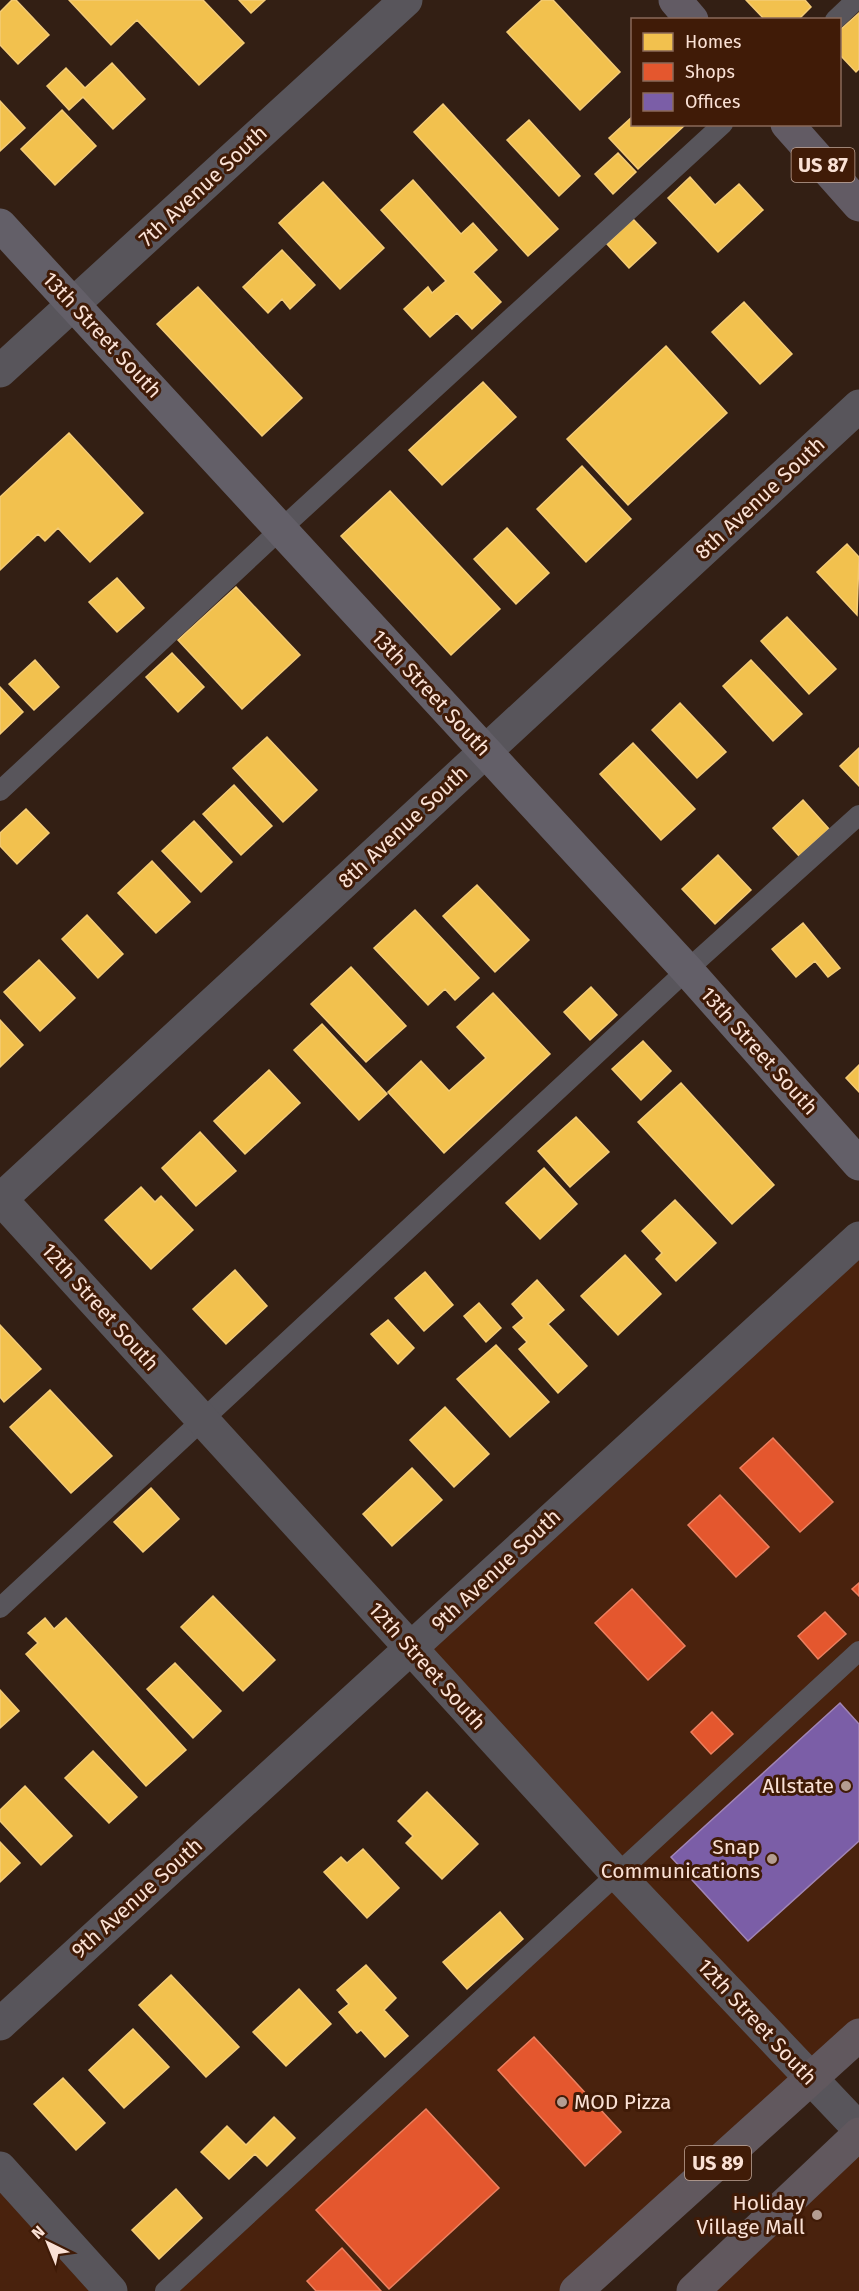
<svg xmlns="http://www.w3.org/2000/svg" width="859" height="2291" font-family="'Fira Sans',sans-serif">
<rect width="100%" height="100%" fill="#331f14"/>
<path fill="#49220d" d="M859 1238V2035L576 2291H165L617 1874 411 1648Z
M859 2138V2291H692Z
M0 2168 111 2291H0Z"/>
<path fill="#f2c14e" stroke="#f4cb76" stroke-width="1.5" d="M12 0H16L49 35 18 64 0 45V12Z
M69 0H203L244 43 199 85 137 20 111 45Z
M239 0H265L251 13Z
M542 0H553L620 72 580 110 507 32Z
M746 0H805L811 7 798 20H765Z
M859 13V69L856 72 840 55V30Z
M112 63 145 99 113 129 83 97 69 110 47 86 66 68 85 88Z
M0 101 25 128 0 151Z
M443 104 558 229 528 256 414 132Z
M62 110 96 146 55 185 21 149Z
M632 117V124H686L638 169 609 138Z
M529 120 580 176 559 196 507 140Z
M618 153 636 172 613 194 595 174Z
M690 177 715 205 739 184 763 210 718 252 668 198Z
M413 180 461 234 473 223 497 250 473 272 501 302 472 329 457 313 430 337 404 309 428 287 432 293 446 281 381 210Z
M323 182 384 248 340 289 279 223Z
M633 219 656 243 629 268 607 244Z
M282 250 315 285 290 309 282 299 268 313 243 287Z
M198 287 302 398 262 436 157 324Z
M744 302 792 354 760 384 712 332Z
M666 346 727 413 628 505 567 439Z
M483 382 516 417 442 485 409 450Z
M69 433 143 513 90 562 58 528 45 541 38 534 0 570V497Z
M582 466 631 519 586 562 537 509Z
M390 491 500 609 451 655 341 536Z
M507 528 549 573 516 604 474 559Z
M847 544 859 557 857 615 817 572Z
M117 578 144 608 117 632 89 602Z
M236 587 300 655 242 709 178 640Z
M787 617 836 669 809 694 761 641Z
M172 653 204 687 178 712 146 677Z
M35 660 59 687 34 710 9 684Z
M751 660 802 714 773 741 723 686Z
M0 687 23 712 0 734Z
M680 703 726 752 697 778 652 730Z
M267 737 317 790 283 822 233 768Z
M633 743 695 809 661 840 600 774Z
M859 748V786L840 766Z
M234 785 272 826 241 855 203 814Z
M803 800 829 829 799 856 773 828Z
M26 809 49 833 17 864 0 846V833Z
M194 821 232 862 201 892 162 851Z
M718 855 751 890 715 924 682 889Z
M152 861 190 902 156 933 118 893Z
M477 885 529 940 495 972 443 916Z
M415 910 479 978 455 1000 445 989 428 1005 374 948Z
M87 915 123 954 98 978 62 939Z
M803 923 840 968 828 977 815 961 796 977 772 949Z
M39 960 75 998 40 1031 4 992Z
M351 967 406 1026 366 1062 311 1004Z
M591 987 617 1015 590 1040 564 1012Z
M493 993 550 1054 444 1153 388 1092 421 1061 449 1091 486 1058 457 1027Z
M0 1020 23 1045 0 1067Z
M322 1024 387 1094 359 1120 294 1050Z
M643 1041 671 1071 641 1100 612 1069Z
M859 1065V1092L846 1078Z
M269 1070 300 1103 245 1154 214 1121Z
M681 1083 774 1185 732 1224 638 1122Z
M576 1117 609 1152 570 1187 538 1151Z
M200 1132 236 1171 196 1206 162 1168Z
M544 1168 577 1204 540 1239 506 1203Z
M141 1187 155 1202 161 1196 193 1230 151 1269 105 1220Z
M675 1200 716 1243 676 1281 656 1259 662 1253 642 1231Z
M625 1255 661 1294 618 1335 581 1296Z
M235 1270 267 1306 226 1344 193 1309Z
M425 1272 453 1305 424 1331 395 1298Z
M537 1280 564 1310 548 1324 587 1366 558 1393 519 1349 527 1342 513 1327 524 1318 512 1304Z
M479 1303 501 1328 486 1342 464 1316Z
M388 1320 414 1348 398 1364 371 1334Z
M0 1325 41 1369 4 1402 0 1397Z
M496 1345 549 1402 510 1437 457 1379Z
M50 1390 112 1456 71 1493 10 1427Z
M445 1407 489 1454 454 1487 410 1440Z
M412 1468 442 1500 392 1546 363 1514Z
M151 1488 179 1519 143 1552 114 1522Z
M213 1596 275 1660 243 1691 181 1627Z
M45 1618 54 1629 66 1618 186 1750 146 1786 26 1654 38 1643 28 1633Z
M175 1663 221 1711 193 1738 147 1689Z
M0 1690 19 1711 0 1728Z
M93 1751 137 1797 109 1823 65 1778Z
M25 1786 72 1836 41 1865 0 1821V1810Z
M427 1792 478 1844 442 1879 406 1843 413 1836 398 1821Z
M0 1842 20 1863 0 1882Z
M363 1849 399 1888 367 1918 324 1872 341 1857 347 1863Z
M500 1912 523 1939 467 1989 443 1962Z
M366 1965 396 1998 384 2010 408 2036 385 2057 361 2030 357 2033 339 2012 349 2004 337 1990Z
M171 1975 239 2047 206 2077 139 2005Z
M299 1989 331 2024 286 2066 253 2032Z
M133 2029 169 2067 124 2108 89 2070Z
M63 2078 105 2123 76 2150 34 2104Z
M274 2117 295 2138 267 2166 255 2154 229 2179 201 2152 227 2126 246 2145Z
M176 2189 202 2218 159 2259 132 2230Z"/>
<path fill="#e4572e" stroke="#eb8060" stroke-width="1.5" d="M773 1438 833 1502 800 1532 740 1468Z
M720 1495 769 1547 736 1577 688 1525Z
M859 1583V1596L852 1589Z
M632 1589 685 1646 648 1680 595 1623Z
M825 1612 846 1634 818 1659 798 1636Z
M712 1712 733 1734 711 1754 691 1732Z
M534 2037 621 2132 585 2166 498 2070Z
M426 2109 499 2188 389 2289 316 2210Z
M342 2248 381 2291H316L307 2281Z"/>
<path fill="#7b5ea7" stroke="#a185b5" stroke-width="1.5" d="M840 1703 859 1724V1841L748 1941 671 1857Z"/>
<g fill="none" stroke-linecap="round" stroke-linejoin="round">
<path stroke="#58555b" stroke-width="20" d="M835 20 856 0
M0 791 281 529 723 124
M0 1608 687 970 859 815
M165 2291 859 1651"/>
<path stroke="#58555b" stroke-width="33" d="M0 371 406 0
M0 1198 617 1874 859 2129
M0 1200 859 406
M0 2024 859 1238
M0 2168 111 2291"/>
<path stroke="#635f68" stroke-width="33" d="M0 225 687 970 859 1164"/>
<path stroke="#625b64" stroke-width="33" d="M675 0 692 20
M787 124 859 205"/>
<path stroke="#61585e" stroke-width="33" d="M576 2291 859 2035
M693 2291 859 2134"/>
</g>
<g fill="#b49d91" stroke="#401b07" stroke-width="2">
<circle cx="846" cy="1786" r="6"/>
<circle cx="772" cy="1859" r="6"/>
<circle cx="562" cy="2102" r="6"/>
<circle cx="817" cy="2215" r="6"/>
</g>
<g text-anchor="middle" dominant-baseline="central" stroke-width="6" stroke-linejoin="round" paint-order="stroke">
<g fill="#401b07" stroke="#c2a697" stroke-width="1.5">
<rect x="791.5" y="148" width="63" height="34" rx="4.5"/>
<rect x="685" y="2146" width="66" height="34" rx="4.5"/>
</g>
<g font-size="20" font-weight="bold" fill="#fae1d5">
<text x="823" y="165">US 87</text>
<text x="718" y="2163">US 89</text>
</g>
<g font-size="21" fill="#fae1d5" stroke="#401b07">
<text transform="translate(203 186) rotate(-43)">7th Avenue South</text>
<text transform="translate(102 335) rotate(47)">13th Street South</text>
<text transform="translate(760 498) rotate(-43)">8th Avenue South</text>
<text transform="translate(431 693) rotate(47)">13th Street South</text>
<text transform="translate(403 827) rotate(-43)">8th Avenue South</text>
<text transform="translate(759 1051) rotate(48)">13th Street South</text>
<text transform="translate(100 1307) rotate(48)">12th Street South</text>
<text transform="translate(496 1570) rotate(-43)">9th Avenue South</text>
<text transform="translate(427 1666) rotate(48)">12th Street South</text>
<text transform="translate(137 1898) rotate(-42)">9th Avenue South</text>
<text transform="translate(757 2022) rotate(47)">12th Street South</text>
</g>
<g font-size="21" fill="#fae1d5" stroke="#401b07" text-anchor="end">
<text x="834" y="1786">Allstate</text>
<text x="760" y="1847">Snap<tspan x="760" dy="24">Communications</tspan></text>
<text x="574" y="2102" text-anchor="start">MOD Pizza</text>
<text x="805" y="2203">Holiday<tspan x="805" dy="24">Village Mall</tspan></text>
</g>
</g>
<rect x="631" y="18" width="210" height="108" fill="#401b07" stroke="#8a6a59" stroke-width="1.5"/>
<rect x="643" y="33" width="30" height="18" fill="#f2c14e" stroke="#8a6a59" stroke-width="1.5"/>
<text x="685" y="48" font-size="18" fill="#fae1d5">Homes</text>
<rect x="643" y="63" width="30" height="18" fill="#e4572e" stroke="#8a6a59" stroke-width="1.5"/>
<text x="685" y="78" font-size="18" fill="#fae1d5">Shops</text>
<rect x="643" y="93" width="30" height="18" fill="#7b5ea7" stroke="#8a6a59" stroke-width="1.5"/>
<text x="685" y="108" font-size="18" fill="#fae1d5">Offices</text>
<g transform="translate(48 2243) rotate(317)" stroke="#401b07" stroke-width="4.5" paint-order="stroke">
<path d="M0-4.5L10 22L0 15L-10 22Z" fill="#fae1d5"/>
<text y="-9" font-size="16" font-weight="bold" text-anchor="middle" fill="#fae1d5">N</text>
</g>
</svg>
